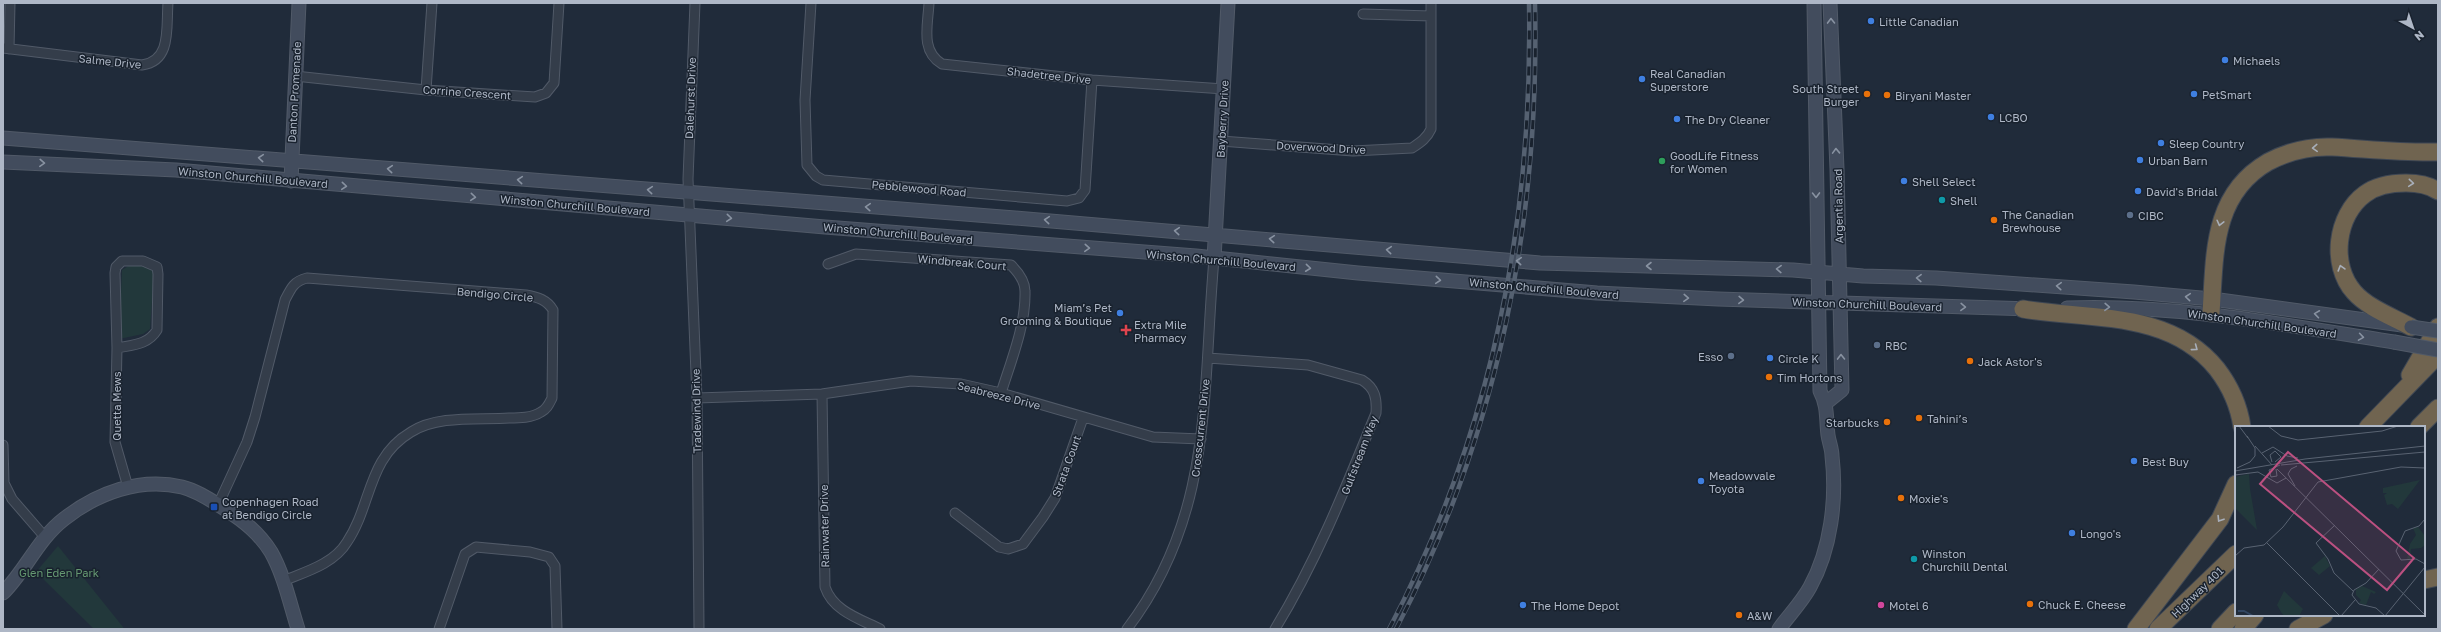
<svg xmlns="http://www.w3.org/2000/svg" width="2441" height="632" font-family="'Golos Text',sans-serif">
<rect width="100%" height="100%" fill="#202b3a"/>
<path fill="#22383b" d="M130 265 150 267 154 274 150 329 143 334 119 339 122 270Z
M58 546 123 627 124 629H94L36 572Z"/>
<g fill="none" stroke-linecap="round" stroke-linejoin="round">
<defs>
<path id="street" d="M695 3 688 179 697 398 699 629
M811 3 805 100 807 165 816 176 823 180 1067 201 1079 198 1085 190 1092 80
M929 3C928 25 920 51 942 64L1092 80 1224 89
M1363 14 1431 16
M3 48 142 65C172 61 166 27 168 3
M9 49 10 3
M295 76 426 90 535 97 546 93 554 83 559 3
M426 90 432 3
M1221 141 1353 151 1412 148C1421 142 1427 138 1431 129V3
M828 264 856 254 1011 265C1018 272 1025 281 1025 291 1026 325 1011 361 1001 393
M117 348C132 345 148 345 157 330L158 274 157 267 143 261H122L116 267 115 273 117 348 115 442 128 487
M1208 358 1308 365 1362 380C1375 388 1377 398 1376 413 1346 487 1317 560 1275 629
M822 394 825 587C833 611 860 619 880 629
M697 398 822 394 911 381 961 384 1001 393 1153 437 1201 439
M3 445 4 483 12 499 44 536
M218 505 247 442 255 417 285 300C291 288 294 281 307 278L526 295C538 297 547 300 553 310L552 398C549 404 547 409 541 412 532 418 519 418 509 418 477 420 438 415 411 432 367 458 372 505 347 542 334 564 305 572 283 581
M955 513 999 547 1008 549 1023 544 1043 517 1055 498 1083 418
M439 629 465 554 476 547 530 552 549 557 555 566 557 629
M1127 629C1214 515 1202 393 1214 259"/>
<path id="secondary" d="M3 138 1015 218 1540 263 1793 270 1863 276 1936 278 2134 292 2212 299 2402 325
M3 162 176 170 825 227 1196 256 1358 273 1597 293 1718 299 2031 309
M291 181 299 3
M1214 259 1228 3
M2067 308C2177 304 2285 325 2394 342
M1826 403 1842 390 1837 169 1830 3
M3 593C26 570 38 539 64 519 97 493 140 477 182 487 198 491 212 501 225 509 244 521 259 533 271 552 284 575 290 604 298 629
M1779 629C1789 615 1802 602 1810 587 1831 549 1837 499 1832 456 1832 449 1829 442 1828 435 1826 419 1828 406 1820 391L1814 3"/>
<path id="highway" d="M2023 309C2089 320 2170 310 2217 369 2230 386 2239 406 2242 427
M2211 313C2215 256 2211 195 2268 162 2287 152 2309 146 2332 147 2368 149 2401 153 2438 152
M2411 327C2393 317 2368 308 2354 292 2330 265 2336 215 2365 194 2377 185 2392 183 2406 183 2417 183 2429 185 2438 191
M2410 375 2438 327
M2368 427 2438 355
M2419 427 2438 408
M2424 580 2438 577
M2136 629 2220 519 2236 484
M2158 629 2236 554
M2220 629 2236 612
M2243 629 2255 615
M2298 629 2324 615"/>
</defs>
<use href="#street" stroke="#515a68" stroke-width="11"/>
<use href="#secondary" stroke="#515a68" stroke-width="15"/>
<use href="#highway" stroke="#3e4754" stroke-width="19"/>
<use href="#street" stroke="#343d4a" stroke-width="9"/>
<use href="#secondary" stroke="#424c5d" stroke-width="13"/>
<use href="#highway" stroke="#706450" stroke-width="17"/>
<defs>
<path id="rail" d="M1389 629C1492 433 1533 224 1529 3
M1396 629C1498 435 1540 221 1535 3"/>
</defs>
<use href="#rail" stroke="#556171" stroke-width="4.5"/>
<use href="#rail" stroke="#19222e" stroke-width="3" stroke-dasharray="9" stroke-linecap="butt"/>
<defs>
<path id="secondary-bridge" d="M2411 327 2438 331
M2394 342 2438 350"/>
</defs>
<use href="#secondary-bridge" stroke="#515a68" stroke-width="15" stroke-linecap="butt"/>
<use href="#secondary-bridge" stroke="#424c5d" stroke-width="13"/>
</g>
<defs><path id="oneway-chevron" d="M-2-3.5L2.5 0L-2 3.5" fill="none" stroke-width="1.6" stroke-linecap="round" stroke-linejoin="round"/></defs>
<g stroke="#8892a1">
<use href="#oneway-chevron" transform="translate(1831 21) rotate(-91)"/>
<use href="#oneway-chevron" transform="translate(1836 151) rotate(-92)"/>
<use href="#oneway-chevron" transform="translate(261 158) rotate(-175)"/>
<use href="#oneway-chevron" transform="translate(42 163) rotate(3)"/>
<use href="#oneway-chevron" transform="translate(390 169) rotate(-175)"/>
<use href="#oneway-chevron" transform="translate(520 180) rotate(-175)"/>
<use href="#oneway-chevron" transform="translate(344 186) rotate(5)"/>
<use href="#oneway-chevron" transform="translate(650 190) rotate(-175)"/>
<use href="#oneway-chevron" transform="translate(1816 195) rotate(89)"/>
<use href="#oneway-chevron" transform="translate(473 197) rotate(5)"/>
<use href="#oneway-chevron" transform="translate(868 207) rotate(-176)"/>
<use href="#oneway-chevron" transform="translate(729 218) rotate(5)"/>
<use href="#oneway-chevron" transform="translate(1047 220) rotate(-175)"/>
<use href="#oneway-chevron" transform="translate(1177 231) rotate(-175)"/>
<use href="#oneway-chevron" transform="translate(1272 239) rotate(-175)"/>
<use href="#oneway-chevron" transform="translate(1087 248) rotate(4)"/>
<use href="#oneway-chevron" transform="translate(1389 250) rotate(-175)"/>
<use href="#oneway-chevron" transform="translate(1519 261) rotate(-175)"/>
<use href="#oneway-chevron" transform="translate(1649 266) rotate(-180)"/>
<use href="#oneway-chevron" transform="translate(1308 268) rotate(6)"/>
<use href="#oneway-chevron" transform="translate(1779 269) rotate(-178)"/>
<use href="#oneway-chevron" transform="translate(1919 278) rotate(-178)"/>
<use href="#oneway-chevron" transform="translate(1438 280) rotate(5)"/>
<use href="#oneway-chevron" transform="translate(2059 286) rotate(-176)"/>
<use href="#oneway-chevron" transform="translate(2188 297) rotate(-175)"/>
<use href="#oneway-chevron" transform="translate(1686 298) rotate(3)"/>
<use href="#oneway-chevron" transform="translate(1741 300) rotate(2)"/>
<use href="#oneway-chevron" transform="translate(1963 307) rotate(2)"/>
<use href="#oneway-chevron" transform="translate(2107 307) rotate(2)"/>
<use href="#oneway-chevron" transform="translate(2317 314) rotate(-172)"/>
<use href="#oneway-chevron" transform="translate(2361 337) rotate(9)"/>
<use href="#oneway-chevron" transform="translate(1841 357) rotate(-91)"/>
</g>
<g stroke="#a8afba">
<use href="#oneway-chevron" transform="translate(2315 148) rotate(177)"/>
<use href="#oneway-chevron" transform="translate(2411 183) rotate(5)"/>
<use href="#oneway-chevron" transform="translate(2220 223) rotate(104)"/>
<use href="#oneway-chevron" transform="translate(2341 268) rotate(-106)"/>
<use href="#oneway-chevron" transform="translate(2195 348) rotate(37)"/>
<use href="#oneway-chevron" transform="translate(2220 519) rotate(122)"/>
</g>
<g fill="#3f7fe0" stroke="#19222e" stroke-width="1.5">
<circle cx="1871" cy="21" r="4"/>
<circle cx="2225" cy="60" r="4"/>
<circle cx="1642" cy="79" r="4"/>
<circle cx="2194" cy="94" r="4"/>
<circle cx="1991" cy="117" r="4"/>
<circle cx="1677" cy="119" r="4"/>
<circle cx="2161" cy="143" r="4"/>
<circle cx="2140" cy="160" r="4"/>
<circle cx="1904" cy="181" r="4"/>
<circle cx="2138" cy="191" r="4"/>
<circle cx="1120" cy="313" r="4"/>
<circle cx="1770" cy="358" r="4"/>
<circle cx="2134" cy="461" r="4"/>
<circle cx="1701" cy="481" r="4"/>
<circle cx="2072" cy="533" r="4"/>
<circle cx="1523" cy="605" r="4"/>
</g>
<g fill="#e8710a" stroke="#19222e" stroke-width="1.5">
<circle cx="1867" cy="94" r="4"/>
<circle cx="1887" cy="95" r="4"/>
<circle cx="1994" cy="220" r="4"/>
<circle cx="1970" cy="361" r="4"/>
<circle cx="1769" cy="377" r="4"/>
<circle cx="1919" cy="418" r="4"/>
<circle cx="1887" cy="422" r="4"/>
<circle cx="1901" cy="498" r="4"/>
<circle cx="2030" cy="604" r="4"/>
<circle cx="1739" cy="615" r="4"/>
</g>
<circle fill="#2e9e5b" stroke="#19222e" stroke-width="1.5" cx="1662" cy="161" r="4"/>
<g fill="#0f9aa8" stroke="#19222e" stroke-width="1.5">
<circle cx="1942" cy="200" r="4"/>
<circle cx="1914" cy="559" r="4"/>
</g>
<g fill="#5c6f8a" stroke="#19222e" stroke-width="1.5">
<circle cx="2130" cy="215" r="4"/>
<circle cx="1877" cy="345" r="4"/>
<circle cx="1731" cy="356" r="4"/>
</g>
<path fill="#e0444e" stroke="#19222e" stroke-width="1.5" d="M1124 324h4v4h4v4h-4v4h-4v-4h-4v-4h4z"/>
<rect fill="#1a4fb4" stroke="#19222e" stroke-width="1.5" x="210" y="503" width="8" height="8" rx="2"/>
<circle fill="#d1479c" stroke="#19222e" stroke-width="1.5" cx="1881" cy="605" r="4"/>
<g text-anchor="middle" dominant-baseline="central" stroke-width="3" stroke-linejoin="round" paint-order="stroke">
<g font-size="11" fill="#aeb7c6" stroke="#19222e" text-anchor="start">
<text x="1879" y="21">Little Canadian</text>
<text x="2233" y="60">Michaels</text>
<text x="1650" y="73">Real Canadian<tspan x="1650" dy="13">Superstore</tspan></text>
<text x="1859" y="88" text-anchor="end">South Street<tspan x="1859" dy="13">Burger</tspan></text>
<text x="2202" y="94">PetSmart</text>
<text x="1895" y="95">Biryani Master</text>
<text x="1999" y="117">LCBO</text>
<text x="1685" y="119">The Dry Cleaner</text>
<text x="2169" y="143">Sleep Country</text>
<text x="1670" y="155">GoodLife Fitness<tspan x="1670" dy="13">for Women</tspan></text>
<text x="2148" y="160">Urban Barn</text>
<text x="1912" y="181">Shell Select</text>
<text x="2146" y="191">David's Bridal</text>
<text x="1950" y="200">Shell</text>
<text x="2002" y="214">The Canadian<tspan x="2002" dy="13">Brewhouse</tspan></text>
<text x="2138" y="215">CIBC</text>
<text x="1112" y="307" text-anchor="end">Miam’s Pet<tspan x="1112" dy="13">Grooming &amp; Boutique</tspan></text>
<text x="1134" y="324">Extra Mile<tspan x="1134" dy="13">Pharmacy</tspan></text>
<text x="1885" y="345">RBC</text>
<text x="1723" y="356" text-anchor="end">Esso</text>
<text x="1778" y="358">Circle K</text>
<text x="1978" y="361">Jack Astor's</text>
<text x="1777" y="377">Tim Hortons</text>
<text x="1927" y="418">Tahini’s</text>
<text x="1879" y="422" text-anchor="end">Starbucks</text>
<text x="2142" y="461">Best Buy</text>
<text x="1709" y="475">Meadowvale<tspan x="1709" dy="13">Toyota</tspan></text>
<text x="1909" y="498">Moxie's</text>
<text x="222" y="501">Copenhagen Road<tspan x="222" dy="13">at Bendigo Circle</tspan></text>
<text x="2080" y="533">Longo's</text>
<text x="1922" y="553">Winston<tspan x="1922" dy="13">Churchill Dental</tspan></text>
<text x="2038" y="604">Chuck E. Cheese</text>
<text x="1531" y="605">The Home Depot</text>
<text x="1889" y="605">Motel 6</text>
<text x="1747" y="615">A&amp;W</text>
</g>
<g font-size="11" fill="#aeb7c6" stroke="#19222e">
<text transform="translate(110 61) rotate(6)">Salme Drive</text>
<text transform="translate(1049 75) rotate(6)">Shadetree Drive</text>
<text transform="translate(294 92) rotate(-87)">Danton Promenade</text>
<text transform="translate(467 92) rotate(4)">Corrine Crescent</text>
<text transform="translate(690 98) rotate(-88)">Dalehurst Drive</text>
<text transform="translate(1222 119) rotate(-87)">Bayberry Drive</text>
<text transform="translate(1321 147) rotate(3)">Doverwood Drive</text>
<text transform="translate(253 177) rotate(5)">Winston Churchill Boulevard</text>
<text transform="translate(919 188) rotate(5)">Pebblewood Road</text>
<text transform="translate(575 205) rotate(5)">Winston Churchill Boulevard</text>
<text transform="translate(1838 206) rotate(-91)">Argentia Road</text>
<text transform="translate(898 233) rotate(5)">Winston Churchill Boulevard</text>
<text transform="translate(1221 260) rotate(5)">Winston Churchill Boulevard</text>
<text transform="translate(962 262) rotate(5)">Windbreak Court</text>
<text transform="translate(1544 288) rotate(5)">Winston Churchill Boulevard</text>
<text transform="translate(495 294) rotate(5)">Bendigo Circle</text>
<text transform="translate(1867 304) rotate(2)">Winston Churchill Boulevard</text>
<text transform="translate(2262 323) rotate(8)">Winston Churchill Boulevard</text>
<text transform="translate(999 395) rotate(14)">Seabreeze Drive</text>
<text transform="translate(116 406) rotate(-90)">Quetta Mews</text>
<text transform="translate(696 411) rotate(-91)">Tradewind Drive</text>
<text transform="translate(1200 428) rotate(-84)">Crosscurrent Drive</text>
<text transform="translate(1359 455) rotate(-69)">Gulfstream Way</text>
<text transform="translate(1066 466) rotate(-70)">Strata Court</text>
<text transform="translate(824 526) rotate(-91)">Rainwater Drive</text>
<text transform="translate(2197 592) rotate(-44)">Highway 401</text>
</g>
<g font-size="11" fill="#659871" stroke="#19222e">
<text x="59" y="572">Glen Eden Park</text>
</g>
</g>
<g transform="translate(2235 426)">
<rect width="190" height="190" fill="#202b3a"/>
<path d="M14 48 15 63 22 104 0 82V51ZM185 54 163 83 157 78 152 79 149 69 152 67H148V62ZM183 101 190 110V119L186 122 176 123 175 133H172L175 118 181 109 178 102ZM90 130 95 140 84 149 76 142ZM127 160 141 166 139 168 136 166 131 179 124 177 126 174 121 169V163ZM49 165 68 183 64 190H49L46 186 42 179Z" fill="#22383b"/>
<path fill="none" stroke="#324662" stroke-width="2" d="M3 185H9L18 190"/>
<path fill="none" stroke="#596372" stroke-width="1" d="M4 0 13 12M33 0 46 10 63 14 147 5 163 0M20 20 37 39M27 27 38 21 52 30 63 32M37 36 35 29 40 25 46 31 40 36M46 39 190 26M2 42 15 36 20 30V22L12 10M41 43 42 50 36 51 34 44 45 39M42 43 190 189M0 45 70 33 190 20M0 49 23 46 42 57 51 52M60 60 53 48 56 43 62 40M190 93 184 100 170 105 161 125 166 134 181 133 190 138M100 99 81 117 93 133 99 147 118 165M32 117 105 190M29 119 48 101 83 56 166 41 190 42M0 130 9 122 29 119M144 143 131 157 119 164 117 169 124 178 141 182 150 190M106 190 120 174M150 190 190 141"/>
<path fill="#bb5080" fill-opacity="0.15" stroke="#bb5080" stroke-width="2" d="M53 26 179 132 152 164 25 58Z"/>
<rect width="190" height="190" fill="none" stroke="#aeb7c6" stroke-width="2"/>
</g>
<rect width="2441" height="632" fill="none" stroke="#aeb7c6" stroke-width="8"/>
<g transform="translate(2413 28) rotate(140)" stroke="#19222e" stroke-width="3" paint-order="stroke">
<path d="M0-3L7 15L0 10L-7 15Z" fill="#aeb7c6"/>
<text y="-6" font-size="11" font-weight="bold" text-anchor="middle" fill="#aeb7c6">N</text>
</g>
</svg>
